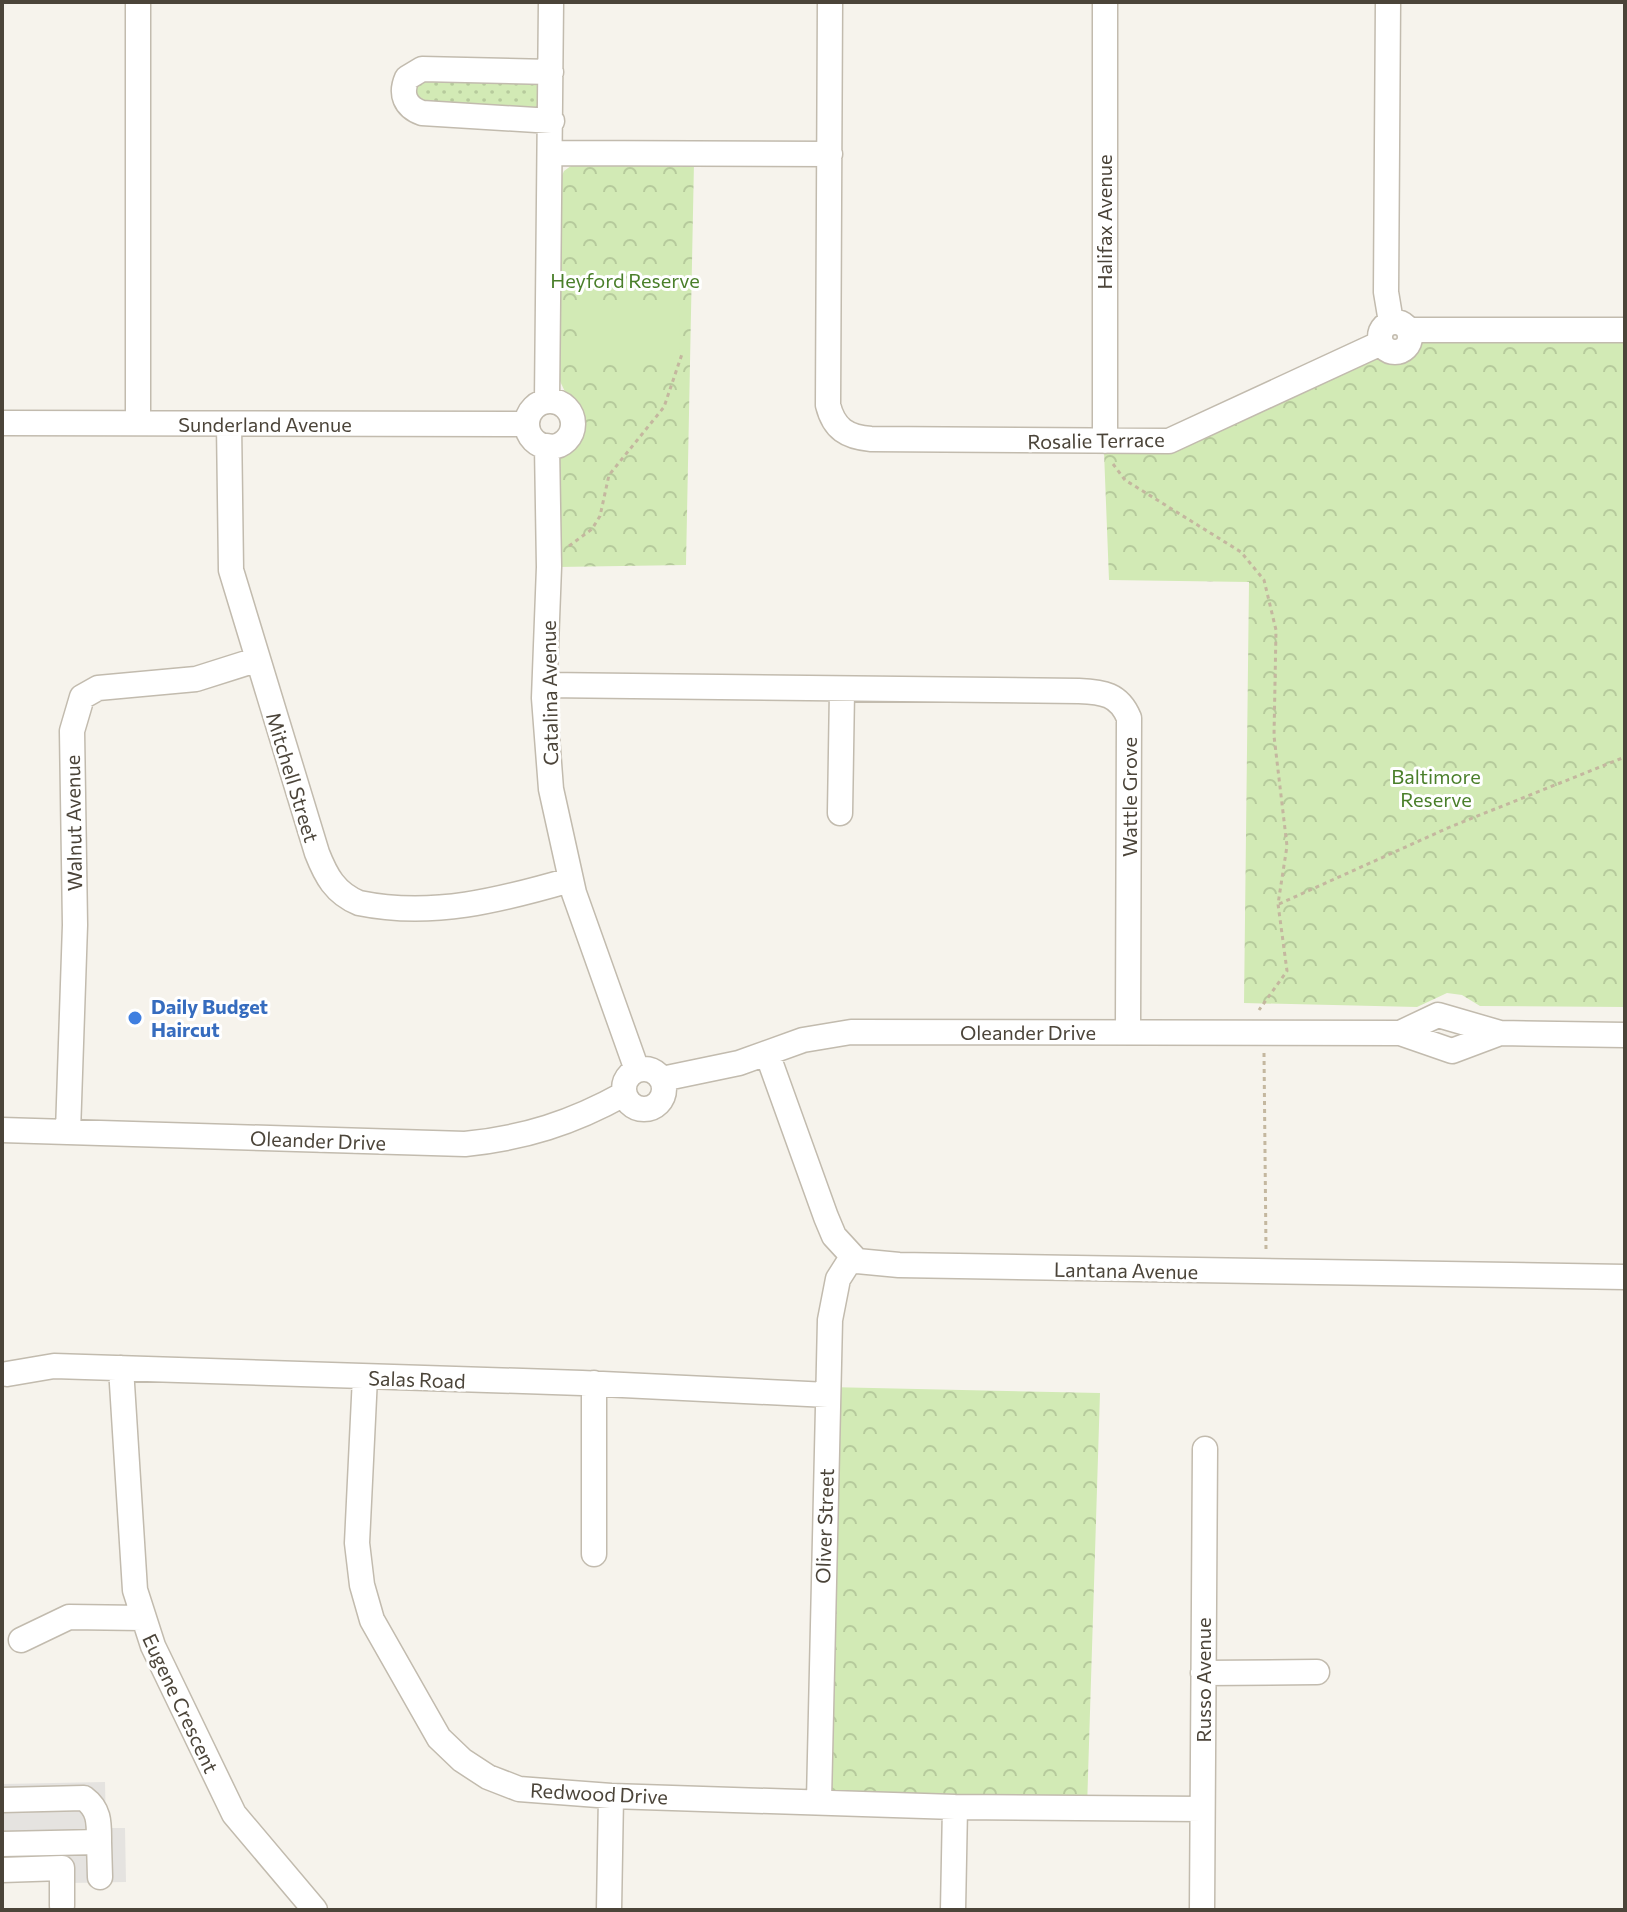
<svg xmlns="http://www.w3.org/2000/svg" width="1627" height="1912" font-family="Commissioner,sans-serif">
<defs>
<pattern id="grass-dots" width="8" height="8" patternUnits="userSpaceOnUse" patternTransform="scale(2)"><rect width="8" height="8" fill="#d2eab5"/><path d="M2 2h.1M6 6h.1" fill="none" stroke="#b6ca9c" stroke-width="1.8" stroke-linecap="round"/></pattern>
<pattern id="forest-crowns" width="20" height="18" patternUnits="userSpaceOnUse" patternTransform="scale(2)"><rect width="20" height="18" fill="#d2eab5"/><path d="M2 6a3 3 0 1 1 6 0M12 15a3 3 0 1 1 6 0" fill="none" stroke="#b6ca9c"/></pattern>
</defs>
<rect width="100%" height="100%" fill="#f6f3ec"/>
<path fill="url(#grass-dots)" d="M551 72 552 121 428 113 403 87 407 78Z"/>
<path fill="url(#forest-crowns)" d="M694 162 686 565 558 567V464L560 455 577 436 579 421 558 377 559 182 564 171 575 163Z
M1425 340 1625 341V1007L1480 1006 1462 995 1447 993 1417 1007 1244 1003 1249 582 1109 580 1104 452 1382 354 1403 356Z
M828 1387 1100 1393 1087 1808 819 1800Z"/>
<path fill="#d2eab5" d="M579 302H679L680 354H579Z"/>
<path fill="#e5e3e0" d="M105 1782 106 1828H125L126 1882 70 1883 2 1862V1784Z"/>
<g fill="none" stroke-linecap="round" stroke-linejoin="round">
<defs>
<path id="minor" d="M830 2 828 405C834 429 847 437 871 439L1169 441 1381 343
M1105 2V441
M1388 2 1386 292 1391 322
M551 72 422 69 407 78C400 94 405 107 422 113L552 121
M552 153 830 154
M1380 337a15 15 0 1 1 30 0a15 15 0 1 1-30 0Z
M1409 330H1625
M547 401 551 2
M527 424a23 23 0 1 1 46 0a23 23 0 1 1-46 0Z
M2 423 527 424
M138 423V2
M229 424 231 570 317 853C326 876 335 893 359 903 432 918 501 900 570 880
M547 446 549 567 544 698 551 789 574 893 637 1070
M545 685 1079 691C1103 692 1119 694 1129 718L1128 1031
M840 813 842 691
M1400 1033 1438 1015 1500 1033 1625 1035
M767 1053 826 1217 834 1236 857 1261 899 1265 1625 1277
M624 1089a20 20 0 1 1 40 0a20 20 0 1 1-40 0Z
M662 1079 739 1063 803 1040 851 1032 1400 1033 1452 1051 1500 1033
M2 1130 465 1144C524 1138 572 1123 624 1094
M68 1132 75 925 72 731 82 697 98 688 196 679 256 660
M121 1368 135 1590 153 1646 234 1814 315 1910
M7 1374 54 1366 582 1383 828 1395
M365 1377 357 1543 362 1585 372 1620 439 1738 462 1760 488 1777 519 1789 611 1796 955 1807 1202 1809
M594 1554V1383
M21 1640 69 1617 143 1618
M1203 1673 1317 1672
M2 1800 84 1798C100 1810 99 1823 99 1842L2 1844
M819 1800 830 1320 838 1279 852 1257
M99 1842 100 1877
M2 1870 62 1868V1906
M609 1910 611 1796
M953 1910 955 1807
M1202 1910 1205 1449"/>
</defs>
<use href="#minor" stroke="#c2bbae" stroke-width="27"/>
<path stroke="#c4b79f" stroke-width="3" stroke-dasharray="4 4" stroke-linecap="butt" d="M1113 464 1125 480 1241 552 1264 580 1276 630 1274 736 1287 846 1278 904 1287 971 1259 1010
M569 546 592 529 600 516 609 475 664 407 682 354
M1279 904 1450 827 1625 757
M1264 1053 1266 1249"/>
<use href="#minor" stroke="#fff" stroke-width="24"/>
</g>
<circle fill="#3f7fe0" stroke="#fff" stroke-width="3" cx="135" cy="1018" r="8"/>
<g text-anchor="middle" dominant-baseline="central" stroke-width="6" stroke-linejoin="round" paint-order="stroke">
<g font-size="20" fill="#4b4439" stroke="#fff">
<text transform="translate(1104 222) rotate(-90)">Halifax Avenue</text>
<text x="265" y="424">Sunderland Avenue</text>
<text transform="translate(1096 440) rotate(-1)">Rosalie Terrace</text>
<text transform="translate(549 693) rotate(-91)">Catalina Avenue</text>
<text transform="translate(293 777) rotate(73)">Mitchell Street</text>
<text transform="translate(1129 797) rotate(-90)">Wattle Grove</text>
<text transform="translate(73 823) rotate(-91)">Walnut Avenue</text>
<text x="1028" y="1032">Oleander Drive</text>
<text transform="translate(318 1140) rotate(2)">Oleander Drive</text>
<text transform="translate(1126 1270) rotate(1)">Lantana Avenue</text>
<text transform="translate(417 1379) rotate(2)">Salas Road</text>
<text transform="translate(824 1526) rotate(-88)">Oliver Street</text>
<text transform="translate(1203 1680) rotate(-90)">Russo Avenue</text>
<text transform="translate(181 1703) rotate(65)">Eugene Crescent</text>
<text transform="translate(599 1793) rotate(3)">Redwood Drive</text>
</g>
<g font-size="20" fill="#4a7f2a" stroke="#fff">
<text x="625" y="280">Heyford Reserve</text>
<text x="1436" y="776">Baltimore<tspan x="1436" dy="23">Reserve</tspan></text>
</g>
<g font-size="20" font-weight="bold" fill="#366cbe" stroke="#fff" text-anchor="start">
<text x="151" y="1006">Daily Budget<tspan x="151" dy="23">Haircut</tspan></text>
</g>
</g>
<rect width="1627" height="1912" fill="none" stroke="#4b4439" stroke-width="8"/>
</svg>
